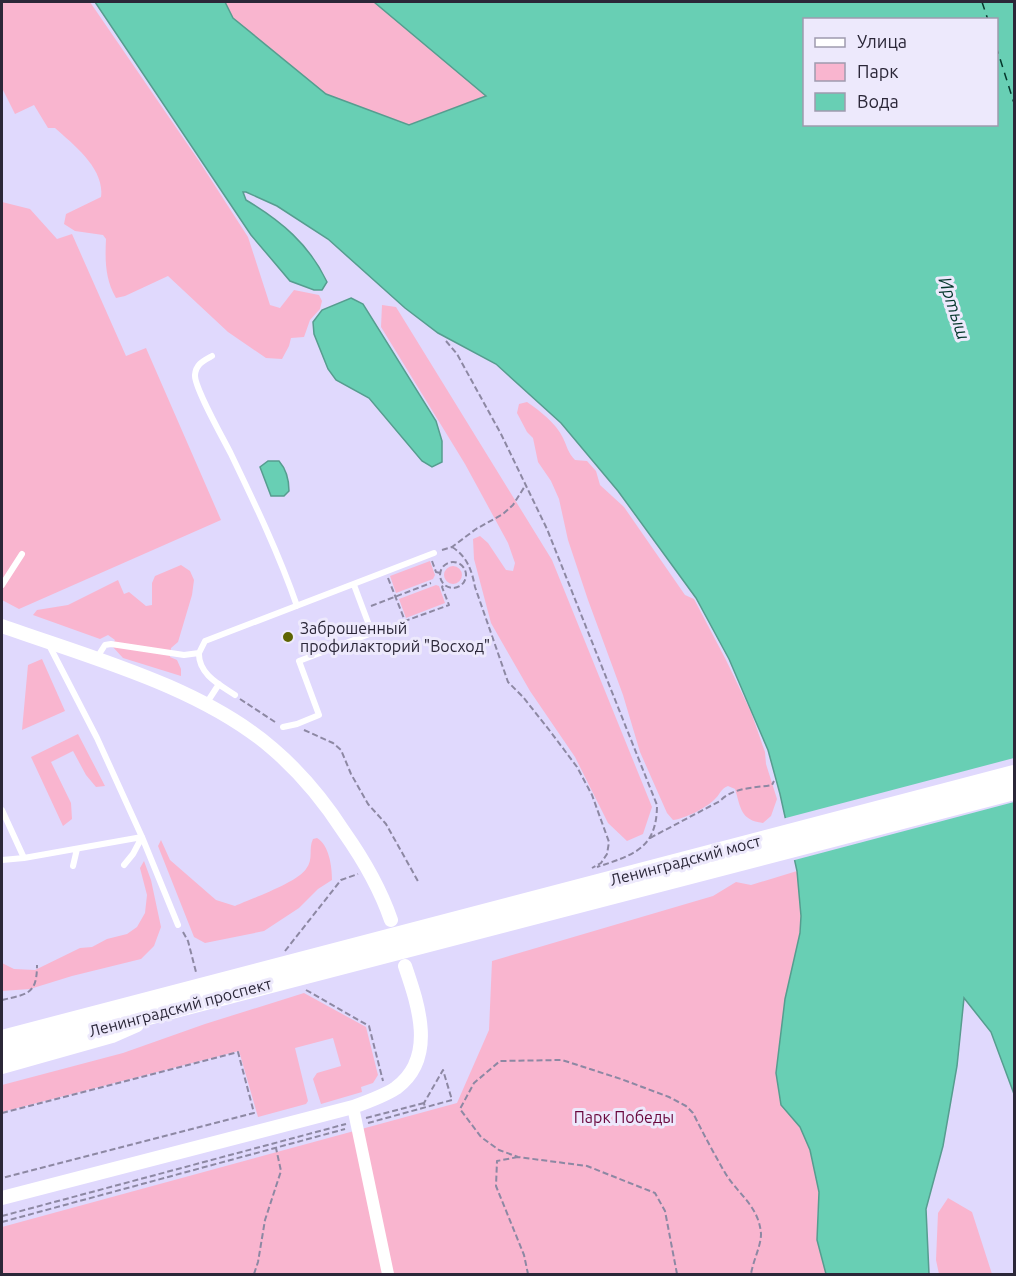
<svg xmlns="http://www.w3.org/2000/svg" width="1016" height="1276" font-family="Ubuntu,sans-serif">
<rect width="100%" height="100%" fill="#e0d9fd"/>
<path fill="#f9b5cf" d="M2 2H90L199 161 248 237 270 305 280 308 294 290 319 295 322 301 320 309 310 320 304 337 291 338 289 346 282 359 266 358 228 332 168 276 125 296 116 298C105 279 105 260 106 239L103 235 75 231 64 224 66 214 101 197C105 169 74 145 55 128H48L34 105 15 114 2 88Z
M225 2H374L486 96 409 125 326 94 233 18Z
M2 202 30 209 57 239 72 234 126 356 146 348 221 520 19 609 2 600Z
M382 305 396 307 552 560 652 807 643 834 627 841 608 823 575 757 530 691 491 623 474 559 473 539 480 536 488 543 506 570 513 571 515 563 508 543 465 464 381 327Z
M527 402C540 411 556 423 563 438 567 446 568 453 575 460L587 461 596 471 600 485 624 507 685 595 694 599 726 660 751 712 765 752 766 764 777 799 771 816 763 823C740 820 741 808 735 789L728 786C720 789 720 795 714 800 706 808 684 819 673 820L667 813 640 752 623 695 588 600 568 540 559 499 551 481 538 462 533 438 527 432 517 413 519 404Z
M430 561 435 575 433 579 396 593 390 576Z
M181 565 190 571 194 580 192 595 178 642 171 648 170 657 177 660 181 669V676L123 658 112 646 115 640 108 635 100 639 33 615 37 610 68 605 118 580 124 594 129 592 146 606 152 605V583L155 576Z
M444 575a9 9 0 1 1 18 0a9 9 0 1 1-18 0Z
M436 585 439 586 445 603 406 618 399 599Z
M42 659 65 711 22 730 28 665Z
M78 734 105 786 96 787 86 775 73 751 51 762 71 803 72 819 63 826 31 757Z
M317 838C329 845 332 866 332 880L318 889 299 908 264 931 205 943 194 937 158 846 161 840 170 860 216 900 235 906C251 899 298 882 306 869 314 859 308 849 313 839Z
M144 861 151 880 161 927 154 946 141 959 72 976 30 989 2 991V963L14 969 35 970 80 948 92 947 107 939 127 934 137 927 145 913 147 895 140 868Z
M797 871 801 916 800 933 785 999 776 1073 781 1105 800 1127 810 1150 819 1192 817 1221 826 1274H2V1227L457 1103 489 1030 492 961 713 896 736 882 751 885Z
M304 993 366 1027 378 1075 373 1083 361 1087 362 1092 321 1104 313 1079 317 1073 341 1066 333 1038 295 1048 308 1101 306 1104 258 1117 239 1051 2 1112V1085L123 1053 205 1024Z
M948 1198 972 1212 992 1274H939L936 1260 938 1213Z"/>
<path fill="#68cfb4" stroke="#569d8f" stroke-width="1.5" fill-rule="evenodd" d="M95 2H225L233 18 326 94 409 125 486 96 374 2H1014V1094L991 1032 964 998 957 1066 943 1146 926 1209 929 1274H826L817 1240 819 1192 810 1150 800 1127 781 1105 776 1073 785 999 800 933 801 916 797 871 780 794 768 750 729 659 696 598 618 491 561 423 496 364 438 333 405 308 328 239 277 206 246 192H243L246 200C281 221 309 244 327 282L322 290H314L290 281 251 235ZM804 20H996V124H804Z
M351 298 363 304 436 421 442 441V462L432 467 422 461 369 398 336 380 328 369 314 334 313 322 322 310Z
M268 461H279C286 469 289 481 289 491L284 496H271L260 467Z"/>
<path fill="#e0d9fd" d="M1014 758V802L791 861 782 819Z"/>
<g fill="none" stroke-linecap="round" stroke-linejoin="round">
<path stroke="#05372c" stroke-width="1.5" stroke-dasharray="8 6" stroke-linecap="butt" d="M982 2 988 20
M996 46 1014 103"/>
<path stroke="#8d88a3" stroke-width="2" stroke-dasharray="6 3" stroke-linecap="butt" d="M446 341 457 354 501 434 547 529 657 805C657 849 633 855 597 867
M452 547C467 556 472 571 475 587L508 682 523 697 550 731 577 767 592 795 609 842 607 854 601 863 592 868
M442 550 452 547 476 529 503 514 513 505 525 486
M432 561 436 572 440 573
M440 575a13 13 0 1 1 26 0a13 13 0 1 1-26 0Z
M388 578 405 621 449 605 442 587 444 584
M371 606 431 583
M240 699 275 722
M304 730 333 743 341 750 351 774 368 804 386 824 419 883
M650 838 720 801C733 787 755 788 772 785L774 781
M183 932 188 941 196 972
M285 951 341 880 358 874
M306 990 369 1026 383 1081
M2 1000C27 994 37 995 37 965
M2 1113 238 1052 254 1113 2 1178
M366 1118 424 1103
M368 1123 452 1100 443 1070 424 1103 425 1108
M518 1157 497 1161 496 1186 524 1255 528 1274
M2 1216 346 1124
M2 1222 345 1129
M254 1274 258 1262 265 1220 281 1171 276 1148
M677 1274 665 1211 655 1193 587 1166 518 1157 499 1150 481 1137 460 1109 474 1083 500 1061 562 1060 621 1079 669 1097 686 1106 693 1113C703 1133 713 1152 724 1171 736 1193 759 1205 761 1234 761 1246 753 1261 751 1274"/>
<path stroke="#fff" stroke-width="6" d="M212 356C203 361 196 364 195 375 194 387 224 440 231 454 255 504 279 554 297 606
M2 585 22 554
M49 645 97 738 142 837 178 925
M96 659 105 645 111 644 184 655 199 653
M235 695C220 685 198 674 199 653L205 641 434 553
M206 704 219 684
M283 727 297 724 319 715 299 661 372 633 354 585
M2 810 24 858
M2 860 24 858 142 837
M124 865 133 854 142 837
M73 866 77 849"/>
<path stroke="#fff" stroke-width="12" d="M353 1107 388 1274"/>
<path stroke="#fff" stroke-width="14" d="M2 626C89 657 202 687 273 749 301 773 324 801 344 832 363 859 380 888 391 920
M2 1067 112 1036 137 1025
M2 1198 353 1107C367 1102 384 1096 396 1088 437 1058 418 1004 405 966"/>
<path stroke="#fff" stroke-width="18" d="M2 1039 1014 774
M2 1054 1014 791"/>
</g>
<circle fill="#5e6401" stroke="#ede9fc" stroke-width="2" cx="288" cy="637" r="6"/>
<g text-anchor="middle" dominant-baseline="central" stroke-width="6" stroke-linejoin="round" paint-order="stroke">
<g font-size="16" fill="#2b2738" stroke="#ede9fc" text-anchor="start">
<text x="300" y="628">Заброшенный<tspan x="300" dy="18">профилакторий "Восход"</tspan></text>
</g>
<g font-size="16" fill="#2b2738" stroke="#ede9fc">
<text transform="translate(685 860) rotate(-15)">Ленинградский мост</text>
<text transform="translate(180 1007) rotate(-15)">Ленинградский проспект</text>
</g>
<g font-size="16" fill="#69083e" stroke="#ede9fc">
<text x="624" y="1117">Парк Победы</text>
</g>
<g font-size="18" font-style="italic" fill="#05372c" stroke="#ede9fc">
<text transform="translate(955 308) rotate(72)">Иртыш</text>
</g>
</g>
<rect width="1016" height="1276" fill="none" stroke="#2b2738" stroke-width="6"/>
<rect x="803" y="18" width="195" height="108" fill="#ede9fc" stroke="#9f9bae" stroke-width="1.5"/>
<rect x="815" y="38" width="30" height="9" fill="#ffffff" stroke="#9f9bae" stroke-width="1.5"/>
<text x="857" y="48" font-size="18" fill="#2b2738">Улица</text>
<rect x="815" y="63" width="30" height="18" fill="#f9b5cf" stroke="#9f9bae" stroke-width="1.5"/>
<text x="857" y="78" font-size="18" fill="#2b2738">Парк</text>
<rect x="815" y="93" width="30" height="18" fill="#68cfb4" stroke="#9f9bae" stroke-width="1.5"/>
<text x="857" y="108" font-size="18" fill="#2b2738">Вода</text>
</svg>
